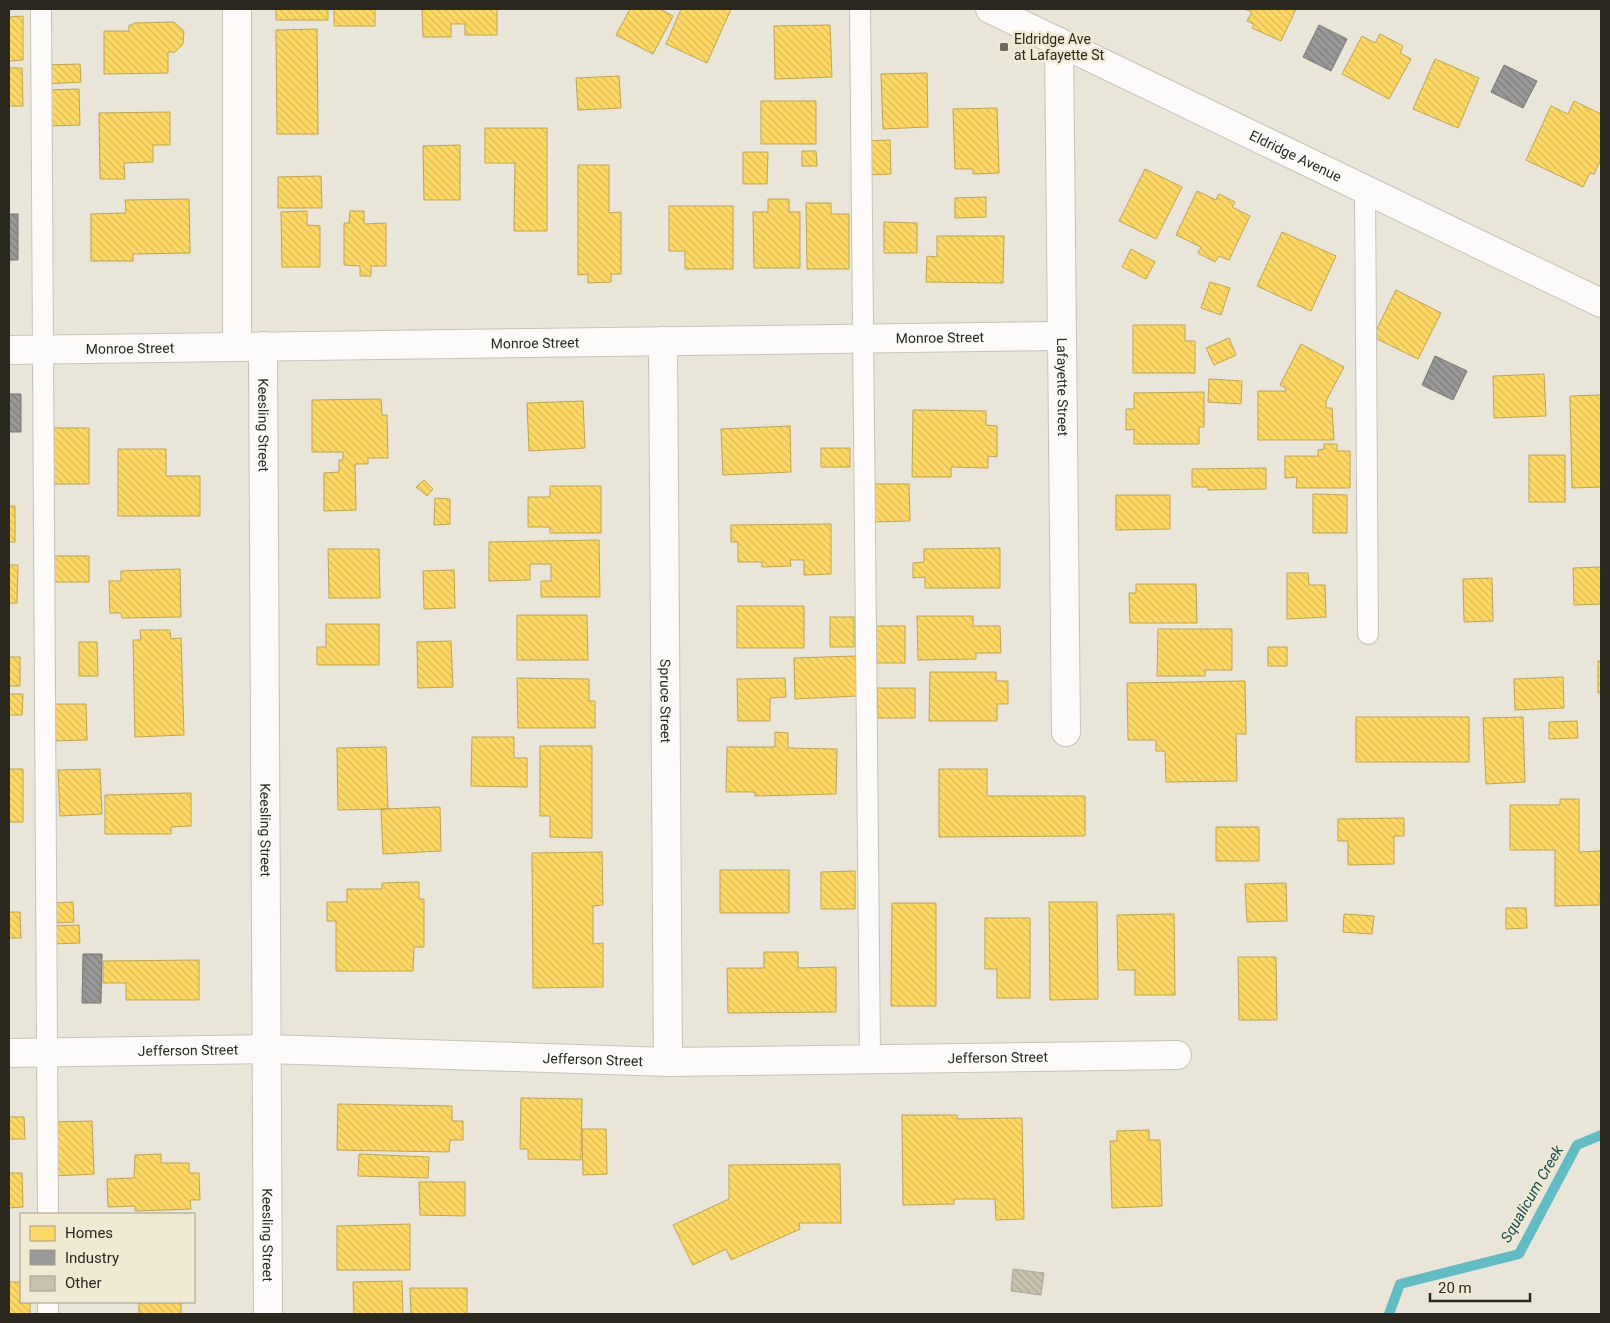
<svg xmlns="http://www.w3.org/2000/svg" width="1610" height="1323" font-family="Roboto,sans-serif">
<defs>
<pattern id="homes-back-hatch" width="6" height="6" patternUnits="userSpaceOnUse" patternTransform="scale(1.25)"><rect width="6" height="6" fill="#ffd966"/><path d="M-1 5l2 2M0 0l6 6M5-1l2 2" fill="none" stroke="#dbba58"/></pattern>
<pattern id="industry-back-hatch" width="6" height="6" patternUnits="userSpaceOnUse" patternTransform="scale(1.25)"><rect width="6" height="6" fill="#999"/><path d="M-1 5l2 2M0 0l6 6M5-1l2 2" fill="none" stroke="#7d7d7c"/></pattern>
<pattern id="building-back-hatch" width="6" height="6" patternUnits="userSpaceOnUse" patternTransform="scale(1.25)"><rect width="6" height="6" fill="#c8c2ac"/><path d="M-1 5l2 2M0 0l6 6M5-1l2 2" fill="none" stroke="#aca794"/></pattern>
</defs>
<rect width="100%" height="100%" fill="#e9e6d9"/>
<path fill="url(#homes-back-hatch)" stroke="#bfa451" d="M276 9H328V20H276Z
M334 9H375V26H334Z
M422 9H497V35H465V24H451V37H423Z
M630 9H660L673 16 653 54 616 35Z
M681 9H731L707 63 666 44Z
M1244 9H1296L1281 41 1252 28 1254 24 1247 21 1252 12Z
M23 16V60L9 61V17Z
M174 22 184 31 183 44 175 52H168V73L104 74V31H129V25H133V23Z
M830 25 832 77 775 79 774 26Z
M317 29 318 134H277L276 30Z
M1380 34 1403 46 1400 53 1411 59 1389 99 1342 74 1362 36 1375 43Z
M1435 59 1479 78 1458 128 1413 109Z
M80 64 81 82 45 84 44 65Z
M9 68H22L23 106H9Z
M927 73 928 127 883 129 881 74Z
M619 76 621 108 578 110 576 78Z
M79 89 80 125 47 126 46 90Z
M761 101H816V144H761Z
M1574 101 1601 114V159L1594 174 1590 173 1583 187 1526 160 1551 106 1568 114Z
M997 108 999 173 973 174V169H955L953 109Z
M170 112V145H153V162L124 163 125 179H100L99 113Z
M485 128H547V231H514L515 163H485Z
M890 140 891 174 866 175 865 141Z
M460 145V200H424L423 146Z
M802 151H816L817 166H802Z
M743 152H768L767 184H743Z
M578 165H609V213L621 212V274H611V282L588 283V274L578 275Z
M1145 169 1182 187 1156 239 1119 221Z
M321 176 322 208H278V177Z
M1197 191 1216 200 1219 194 1235 202 1232 207 1250 216 1229 260 1219 256 1215 262 1198 253 1201 247 1176 235Z
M986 197V217L955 218V198Z
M189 199 190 253 133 254V261H91V214L126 213 125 200Z
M768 199H789V212H800V268H754L753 212H768Z
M806 203H831V214H849V269H807Z
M669 206H733V269H685V251H669Z
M307 211V225L320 226V267H282L281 212Z
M350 211H364V224L386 223V266H371V276H360V266L344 265V223H349Z
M884 222 917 223V253H884Z
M1282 232 1336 256 1311 311 1257 286Z
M937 236H1004L1003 283 926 282 927 256 937 257Z
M1131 249 1155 262 1146 279 1122 267Z
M1210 282 1230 288 1221 315 1201 308Z
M1396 290 1441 313 1418 359 1373 337Z
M1133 325H1185V341H1195V373H1133Z
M1229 338 1236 355 1214 365 1206 348Z
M1301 344 1344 367 1326 401V408H1332L1334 440H1258V391H1286V388L1280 385Z
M1544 374 1546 416 1494 418 1493 376Z
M1209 379 1242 381 1241 404 1208 402Z
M1204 392V427H1199V444H1134V429L1126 430V409H1134V393Z
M1601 395V487L1572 488 1570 396Z
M381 399 382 415H387L388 458H368V464H355L356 510 324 511V473L339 472V460H343V452H312V400Z
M583 401 585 448 529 451 527 403Z
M913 410 986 411V425L997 426V457L988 456V468L951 467V477H912Z
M790 426 791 472 723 475 721 429Z
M51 428H89V484H52Z
M1324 444H1337V451H1350V488H1296L1297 477 1285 478V456H1318V450L1324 449Z
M821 448H850V467H821Z
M118 449H166V476H200V516H118Z
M1529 455H1565V502H1529Z
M1266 468V489L1208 490V487H1192V469Z
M424 480 433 489 427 496 416 487Z
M870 484H909L910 521 870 522Z
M550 486H601V533H550V527H528V497H550Z
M1313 494 1347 495V533H1313Z
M1116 495H1170V529L1116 530Z
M435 498 450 499V524L434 525Z
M9 506H15V542H9Z
M831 524V574L804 575V560H790L791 566 762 567V562H738V542H731V525Z
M599 540 600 597H541V581H551V564H530V580L489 581V542Z
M1000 548V588H925V577L913 578V563L924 562V549Z
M328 549H379L380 598H329Z
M51 556H89V582H51Z
M9 565H18L17 603H9Z
M1601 567V604L1574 605 1573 568Z
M180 569 181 617 122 618 121 613H110L109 581H121V571Z
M454 570 455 608 424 609 423 571Z
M1287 573H1308L1309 585H1325L1326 617 1287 619Z
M1492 578 1493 621 1464 622 1463 579Z
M1136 584H1196L1197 623H1130L1129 593H1136Z
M737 606H804V648H737Z
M517 615H587L588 660H517Z
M917 616H973V626H1000L1001 653H976V659L918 660Z
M830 617H854V647H830Z
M326 624H379V665H317V647H326Z
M875 626H905V663H875Z
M1158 629H1232V670H1205V676H1157Z
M140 630H170L171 639 181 638 184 735 135 737 133 640H141Z
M451 641 453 687 418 688 417 642Z
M79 642H97L98 676H79Z
M1268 647H1287V666H1268Z
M856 656 858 696 795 699 794 658Z
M9 657H20V686H9Z
M1598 661H1601V693H1598Z
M930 672H996V681H1008V704H997V721H929Z
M1563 677 1564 708 1515 710 1514 679Z
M517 678 589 679V701H595V728H518Z
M785 678 786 697 770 698V721H738L737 679Z
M1245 681 1246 734H1236L1237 781 1166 782 1165 751H1156V740H1128L1127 683Z
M877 688H915V718H878Z
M9 694H23L22 715H9Z
M49 704H86L87 740 50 741Z
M1356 717H1469V762H1356Z
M1523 717 1525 782 1486 784 1483 718Z
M1577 721 1578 738 1549 739V722Z
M775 732 788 733V748L837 749 836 794 755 796V792H726L727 747H775Z
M472 737H514V758H527V787L471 786Z
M540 746H592V838L550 837V816H540Z
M386 747 388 809 338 810 337 748Z
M9 769H23V822H9Z
M100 769 102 814 60 816 58 770Z
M939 769H987V796H1085V836L939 837Z
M191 793V826L171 827V834H105V795Z
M1560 799H1579V852L1601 851V894H1599V905L1555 906V850H1510V805H1560Z
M440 807 441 851 383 854 381 809Z
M1404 818V836H1394V864L1348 865V841H1338V819Z
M1216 827H1259V861H1216Z
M602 852 603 905 593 906V944L603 943V987L533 988 532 853Z
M720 870H789V913H720Z
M855 871V909H821V872Z
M419 882V899H424V947H414L413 971H336V921H327V902H347V889H382V883Z
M1286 883 1287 921 1247 922 1245 884Z
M73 902 74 922 53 923 52 903Z
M1049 902H1097L1098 999 1050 1000Z
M892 903H936V1006H891Z
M1506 908H1526L1527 928 1506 929Z
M9 912H20L21 938H9Z
M1174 914 1175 995H1135V970H1118L1117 915Z
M1344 914 1374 916 1372 934 1343 932Z
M985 918H1030V998H997V969H985Z
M79 925 80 943 53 944 52 926Z
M764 952H798V968L836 967V1012L728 1013 727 968H764Z
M1238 957H1276L1277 1020H1239Z
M199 960V1000H126V983H103V961Z
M521 1098 582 1099 581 1160 528 1159V1149H520Z
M338 1104 452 1106V1121H463V1140H450L449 1152 337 1150Z
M902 1115H957V1119L1022 1118 1024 1219 996 1220 995 1199H954V1204L903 1205Z
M9 1117H24L25 1139H9Z
M92 1121 94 1174 54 1176 52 1122Z
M582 1129H606L607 1174 583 1175Z
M1149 1130V1140H1160L1162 1206 1112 1208 1110 1141H1117V1131Z
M161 1154V1163H189V1173H199L200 1200H190L191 1209 135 1211V1206L108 1207 107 1179 134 1178 135 1155Z
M359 1154 429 1157 428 1178 358 1176Z
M840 1164 841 1223H799L800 1229 731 1260 726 1249 693 1265 673 1225 729 1199V1165Z
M9 1173H22L23 1207 9 1208Z
M419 1182H465V1216L420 1215Z
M410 1224V1270H337V1226Z
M402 1281 403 1314H354L353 1282Z
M9 1282H21V1302H30V1314H9Z
M410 1288H467V1314H411Z
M139 1302H181V1314H139Z"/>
<path fill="url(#industry-back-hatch)" stroke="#787774" d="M1319 25 1347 39 1331 71 1303 57Z
M1504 65 1537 81 1523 108 1491 92Z
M9 214H18V260H9Z
M1435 356 1467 371 1453 400 1422 385Z
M9 394H21V432H9Z
M83 954H102L101 1003H82Z"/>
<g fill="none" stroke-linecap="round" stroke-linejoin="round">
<path stroke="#63bbc4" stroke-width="10" d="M1389 1314 1400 1284 1519 1254 1577 1145 1601 1135"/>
</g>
<path fill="url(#building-back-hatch)" stroke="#aba99f" d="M1013 1269 1044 1273 1041 1295 1011 1291Z"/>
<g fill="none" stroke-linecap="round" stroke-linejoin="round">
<defs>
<path id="lane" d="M41 9 48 1214
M860 9 870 1059
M1365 189 1368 634
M48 1302V1314"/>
<g id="street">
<path d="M237 9V347"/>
<path id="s1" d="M1059 42 1066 732"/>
<path id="s2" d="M663 341 668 1062"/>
<path id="s3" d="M263 346 268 1314"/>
<path id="s4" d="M9 350 1062 336"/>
<path id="s5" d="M9 1053 267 1049 668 1062 1177 1055"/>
</g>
<g id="secondary">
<path id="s6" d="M990 9 1601 303"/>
</g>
</defs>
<use href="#lane" stroke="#c6c3b9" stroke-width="22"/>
<use href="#street" stroke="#c6c3b9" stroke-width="30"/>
<use href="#secondary" stroke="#c6c3b9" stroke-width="30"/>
<use href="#lane" stroke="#fcfbf9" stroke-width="20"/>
<use href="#street" stroke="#fcfbf9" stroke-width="28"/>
<use href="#secondary" stroke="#fcfbf9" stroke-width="28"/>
</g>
<rect fill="#6e6a60" stroke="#f0ead2" stroke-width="2" x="999" y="42" width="10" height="10" rx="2.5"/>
<g text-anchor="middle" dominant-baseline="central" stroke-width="5" stroke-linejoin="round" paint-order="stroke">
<g font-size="14" fill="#2b281f" stroke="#f0ead2" text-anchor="start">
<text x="1014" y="39">Eldridge Ave<tspan x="1014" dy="16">at Lafayette St</tspan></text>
</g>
<g font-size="14" fill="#2b281f" stroke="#f0ead2">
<text stroke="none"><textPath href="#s6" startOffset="339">Eldridge Avenue</textPath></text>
<text stroke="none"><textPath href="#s4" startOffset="931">Monroe Street</textPath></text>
<text stroke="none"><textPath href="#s4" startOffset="526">Monroe Street</textPath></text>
<text stroke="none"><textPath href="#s4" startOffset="121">Monroe Street</textPath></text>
<text stroke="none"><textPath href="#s1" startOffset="345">Lafayette Street</textPath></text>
<text stroke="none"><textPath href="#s3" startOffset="79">Keesling Street</textPath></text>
<text stroke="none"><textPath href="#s2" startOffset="360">Spruce Street</textPath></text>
<text stroke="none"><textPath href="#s3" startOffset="484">Keesling Street</textPath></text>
<text stroke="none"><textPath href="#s5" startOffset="179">Jefferson Street</textPath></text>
<text stroke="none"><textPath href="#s5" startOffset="989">Jefferson Street</textPath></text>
<text stroke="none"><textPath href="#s5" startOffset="584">Jefferson Street</textPath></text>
<text stroke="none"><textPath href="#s3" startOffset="889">Keesling Street</textPath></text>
</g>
<g font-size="15" font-style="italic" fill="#164a52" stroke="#f0ead2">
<text transform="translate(1532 1194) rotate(-60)">Squalicum Creek</text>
</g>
</g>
<rect width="1610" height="1323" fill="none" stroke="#2b281f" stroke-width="20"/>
<rect x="20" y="1213" width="175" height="90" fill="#f0ead2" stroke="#a19c8a"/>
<rect x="30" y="1226" width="25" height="15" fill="#ffd966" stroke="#a19c8a"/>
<text x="65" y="1238" font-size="15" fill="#2b281f">Homes</text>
<rect x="30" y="1250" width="25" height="15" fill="#999999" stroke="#a19c8a"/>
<text x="65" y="1263" font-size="15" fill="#2b281f">Industry</text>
<rect x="30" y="1276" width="25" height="15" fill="#c8c2ac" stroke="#a19c8a"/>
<text x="65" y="1288" font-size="15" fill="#2b281f">Other</text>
<path d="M1430 1293v8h100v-8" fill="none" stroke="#2b281f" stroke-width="2.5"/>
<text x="1438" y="1293" font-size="15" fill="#2b281f" stroke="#f0ead2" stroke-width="4" paint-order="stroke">20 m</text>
</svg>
